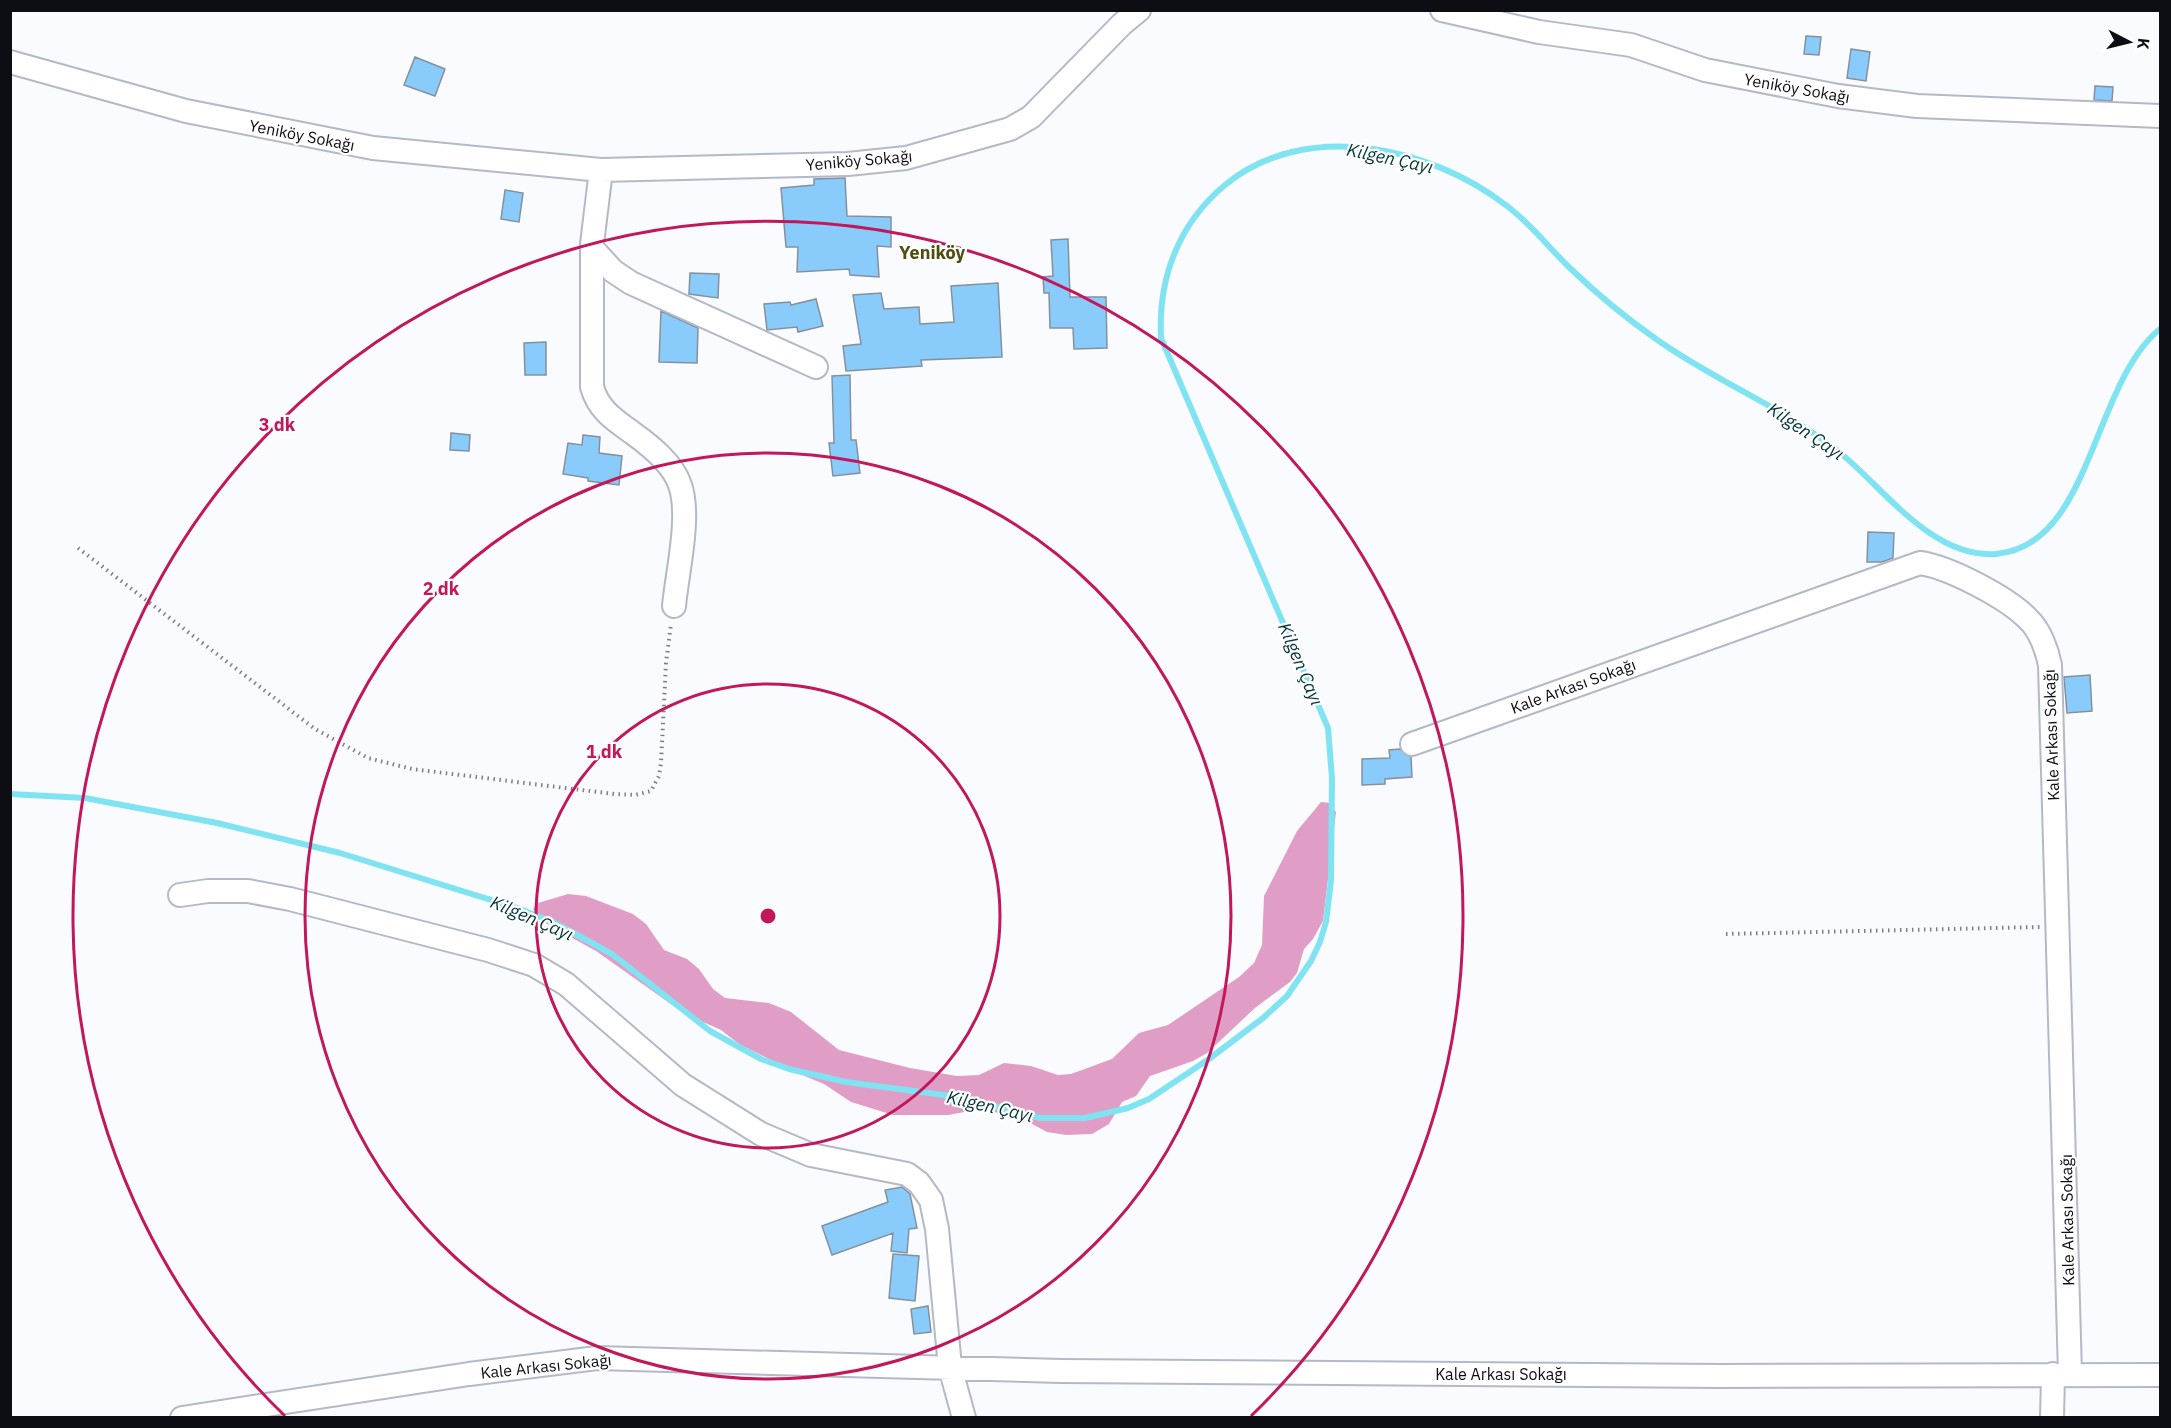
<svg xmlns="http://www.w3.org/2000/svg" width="2171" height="1428" font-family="'IBM Plex Sans',sans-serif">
<rect width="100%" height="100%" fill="#fafbfe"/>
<path fill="#e09ec7" d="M1321 802 1330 803 1336 812 1323 921 1313 939 1304 949 1297 973 1290 982 1255 1008 1207 1053 1193 1061 1150 1076 1136 1096 1122 1102 1109 1124 1092 1134 1066 1135 1047 1132 1021 1118 981 1109 948 1115H893L851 1102 824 1084 795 1072 739 1044 721 1030 685 1014 596 951 547 924 537 916 533 909 538 903 568 894 586 896 633 914 646 924 664 950 687 959 699 969 713 989 725 998 769 1003 791 1012 839 1050 910 1068 957 1076 979 1075 1004 1063 1031 1066 1058 1075 1071 1074 1112 1059 1139 1033 1168 1025 1239 977 1254 963 1262 945 1264 896 1297 831Z"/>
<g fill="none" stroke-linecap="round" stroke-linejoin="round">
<path stroke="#80e3f1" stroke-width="6" d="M10 794 85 798 217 823 340 853 520 909 555 923 612 954 710 1031 761 1059 789 1069 846 1082 959 1097 1040 1118H1085L1128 1108 1149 1099 1209 1059 1263 1018 1287 996 1311 961 1320 942 1326 922 1331 880 1332 778 1328 728 1161 338C1158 279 1178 224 1225 185 1305 119 1430 146 1507 206 1531 224 1549 248 1571 269 1597 294 1626 318 1656 339 1715 381 1782 407 1838 451 1883 487 1932 559 1996 554 2092 546 2092 384 2160 329"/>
</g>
<path fill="#89ccfb" stroke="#84919c" stroke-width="1.5" d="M1806 36 1821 37 1819 55 1804 54Z
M1851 49 1870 52 1866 81 1847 78Z
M415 57 445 69 435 96 404 85Z
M2095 86 2113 87 2112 101 2094 100Z
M845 178 847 216 891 217V247L877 246 879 277 850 275 849 269 797 272 798 247H786L781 188 814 185V179Z
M505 190 523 193 519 222 501 219Z
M1068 239 1070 297H1106L1107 348 1074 349 1073 328H1050L1049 293H1044L1043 277 1053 276 1051 240Z
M690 273 719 274 718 298 689 294Z
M998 283 1002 357 921 360 922 366 846 371 843 346 861 344 853 295 881 293 884 309 919 307 920 324 954 322 951 286Z
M816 299 823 326 798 332 797 327 767 330 764 304 790 302 791 305Z
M661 311 698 328 697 363 659 362Z
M546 342V375H525L524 343Z
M850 375 851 440H856L860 473 833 476 829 443H834L832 376Z
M451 433 470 435 469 451 450 450Z
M583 435 600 437 599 453 622 456 619 485 588 481V478L563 474 568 443 582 445Z
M1868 532 1894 533 1893 558 1882 562H1867Z
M2090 675 2092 711 2067 713 2064 677Z
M1400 749 1411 757 1412 777 1385 779V784L1362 785V759L1390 758 1389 750Z
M902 1187 910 1194 917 1228 909 1229 907 1253 891 1251 893 1233 832 1255 822 1226 888 1202 885 1190Z
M893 1254 919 1256 915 1301 889 1298Z
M928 1306 931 1332 914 1334 911 1309Z"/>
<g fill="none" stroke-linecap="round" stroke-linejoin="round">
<defs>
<path id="street" d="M1442 10 1539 32 1631 45 1705 70 1838 96 1917 106 2160 116
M10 62 186 111 373 148 601 170 848 164 906 158 1010 129 1031 117 1122 24 1139 10
M601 170 592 244V387C599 411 615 420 634 434 652 447 673 464 680 485 691 516 677 573 674 606
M592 248 613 271 631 283 816 367
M1412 744 1920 563C1949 567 2008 598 2028 619 2040 630 2047 650 2050 665L2070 1374
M180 895 208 891H248L290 899 488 950 534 965 566 984 683 1085 761 1134 811 1155 907 1174 919 1183 931 1200 937 1229 950 1367 964 1418
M182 1418 469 1374 597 1358 1061 1371 1720 1376 2160 1375
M2052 1418 2053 1374"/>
</defs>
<use href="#street" stroke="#b4b9c8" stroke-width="26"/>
<path stroke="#7d7e83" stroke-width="4" stroke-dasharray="1.5 4.5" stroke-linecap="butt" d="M78 548 315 729 368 758 412 769 614 794 635 795 651 791 659 776 661 763 666 663 671 624
M1726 934 2040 927"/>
<use href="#street" stroke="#fff" stroke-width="22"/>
</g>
<g fill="none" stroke="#c2185b" stroke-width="3">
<circle cx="768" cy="916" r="232"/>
<circle cx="768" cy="916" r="463"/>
<path d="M285 1416A695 695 0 1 1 1251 1416"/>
</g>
<g text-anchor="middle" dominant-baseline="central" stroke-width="4.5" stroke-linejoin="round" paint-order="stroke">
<g font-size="16" fill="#0d0e14" stroke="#fff">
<text transform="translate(1797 88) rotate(10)">Yeniköy Sokağı</text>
<text transform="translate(302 135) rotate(11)">Yeniköy Sokağı</text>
<text transform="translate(859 160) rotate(-5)">Yeniköy Sokağı</text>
<text transform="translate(1573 686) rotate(-20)">Kale Arkası Sokağı</text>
<text transform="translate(2051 735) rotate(-92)">Kale Arkası Sokağı</text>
<text transform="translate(2067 1220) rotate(-91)">Kale Arkası Sokağı</text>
<text transform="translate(546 1366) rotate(-6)">Kale Arkası Sokağı</text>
<text x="1501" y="1374">Kale Arkası Sokağı</text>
</g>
<g font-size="18" font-style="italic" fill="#02343a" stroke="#fff">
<text transform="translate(1390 158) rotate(12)">Kilgen Çayı</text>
<text transform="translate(1806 431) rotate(34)">Kilgen Çayı</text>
<text transform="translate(1301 664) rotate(67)">Kilgen Çayı</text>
<text transform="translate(532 918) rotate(23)">Kilgen Çayı</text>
<text transform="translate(990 1106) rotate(13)">Kilgen Çayı</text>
</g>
<g font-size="18" font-weight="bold" fill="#514d0f" stroke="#fff">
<text x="932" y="252">Yeniköy</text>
</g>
</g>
<circle cx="768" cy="916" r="9" fill="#c2185b" stroke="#fff" stroke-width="3"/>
<g font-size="18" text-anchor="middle" font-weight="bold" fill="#c2185b" stroke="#fff" stroke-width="4.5" stroke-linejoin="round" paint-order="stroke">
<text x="277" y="431">3 dk</text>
<text x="441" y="595">2 dk</text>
<text x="604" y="758">1 dk</text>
</g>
<rect width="2171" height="1428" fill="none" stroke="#0d0e14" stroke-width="24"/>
<g transform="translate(2129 42) rotate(97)" stroke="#ffffff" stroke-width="4.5" paint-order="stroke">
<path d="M0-4.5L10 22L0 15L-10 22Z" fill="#0d0e14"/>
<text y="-9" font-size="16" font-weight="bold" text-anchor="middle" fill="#0d0e14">K</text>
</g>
</svg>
